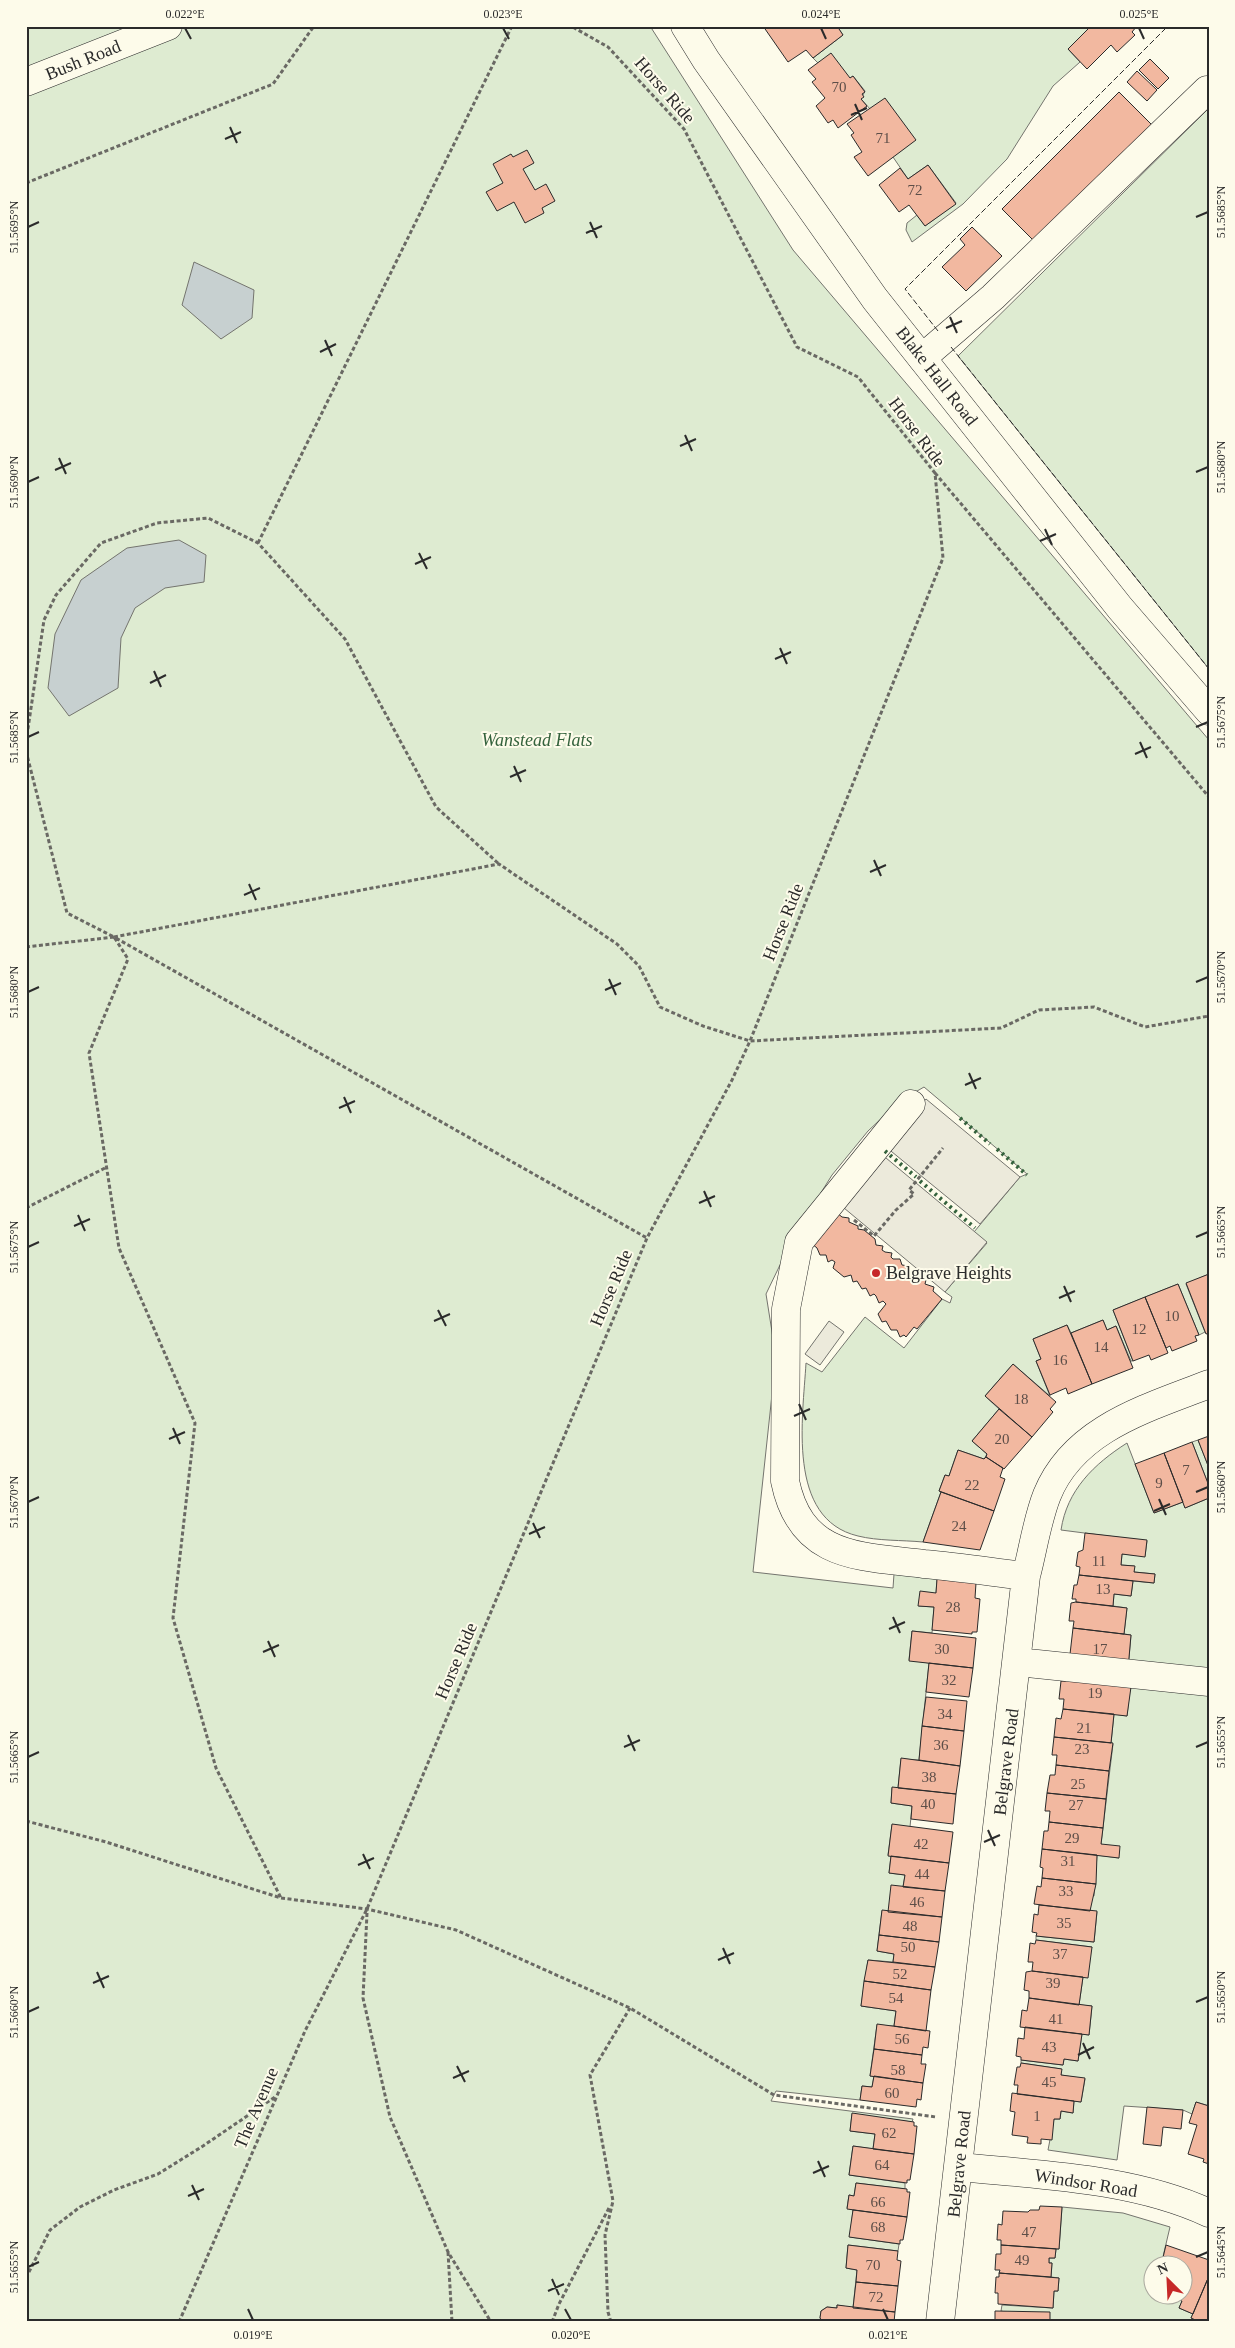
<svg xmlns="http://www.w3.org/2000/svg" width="1235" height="2348" font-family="'Times New Roman',serif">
<rect width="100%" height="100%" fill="#fdfbea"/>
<path fill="#deebd1" stroke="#74746e" d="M26 26H650L793 250 1209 740V1274L1186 1284 1205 1332 1199 1335 1178 1284 1113 1310 1133 1361H1131L1116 1326 1107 1330 1103 1320 1071 1333 1067 1325 1033 1339 1041 1359 1036 1361 1050 1396 1013 1364 985 1396 999 1409 972 1441 987 1454 984 1459 958 1450 949 1476 945 1475 939 1491 941 1492 923 1542C902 1540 878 1541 858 1536 786 1519 803 1417 806 1363L822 1372 865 1317 904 1348 942 1299 950 1303 952 1297 945 1292 987 1243 974 1232 1020 1177 1027 1174 924 1087 900 1101 868 1131 832 1175 794 1236 766 1294 776 1357 753 1572 893 1588 894 1574 937 1579 936 1593 919 1606 934 1607 932 1633 912 1631 909 1660 929 1663 919 1760 901 1759 898 1788H892L891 1803 912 1806 910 1827 892 1825 888 1855 891 1856 889 1873 905 1875 903 1887 888 1912 882 1911 877 1951 894 1954 893 1962 868 1960 861 2006 896 2011 894 2026 877 2025 870 2076H874L872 2087 862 2086 860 2100 776 2091 771 2101 913 2119 912 2122 852 2114 850 2131 875 2134 873 2149 853 2146 849 2175 905 2183V2189L856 2183 854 2196 849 2195 847 2208 853 2210 850 2237 899 2244 898 2251 848 2245 846 2268 857 2270 853 2308 837 2305V2308L827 2307 821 2311 820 2318 823 2322H26Z
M837 26H1091L1068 49 1080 62 1053 86 1007 159 963 204 912 242 906 230 907 223 917 215 925 226 956 203 928 165 908 179 893 157 871 110 861 99 865 91 853 76 850 78 818 63 813 58 843 35Z
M1209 108V669L958 356Z
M1198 1440 1209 1468V1486L1192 1442Z
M1127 1443 1154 1513 1183 1502 1185 1508 1209 1498V1678L1128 1669 1131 1635 1124 1634 1127 1608 1113 1606 1114 1594 1131 1596 1133 1581 1154 1583 1155 1574 1134 1572V1566L1121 1565 1122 1554 1145 1556 1147 1541 1061 1530C1067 1490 1094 1464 1127 1443Z
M1130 1687 1209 1691V2106L1196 2102 1192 2114 1183 2110 1124 2106 1117 2160 1048 2150 1054 2119H1060L1061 2111 1073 2113 1074 2101 1081 2102 1085 2079 1061 2075V2069L1021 2063V2060L1063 2065 1064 2059 1078 2061 1082 2034 1089 2035 1092 2006 1079 2005 1083 1977 1092 1947 1036 1940V1936L1094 1942 1097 1912 1090 1911 1091 1896H1094L1097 1855 1119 1858 1101 1844 1113 1744 1111 1743 1114 1714 1127 1716Z
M1062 2207 1123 2213 1170 2227 1161 2265 1152 2266V2296H1170L1182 2301 1179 2308 1193 2314 1191 2318 1200 2322H1050L1001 2311 1002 2305 1053 2308 1054 2291H1058L1059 2278 1051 2277 1052 2263H1049V2258H1055L1056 2249H1059Z"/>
<path fill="#eceadb" stroke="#74746e" d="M926 1099 1020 1177 980 1224 886 1147Z
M880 1153 987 1242 945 1292 838 1203Z
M829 1321 844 1332 820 1365 805 1354Z"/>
<path fill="#c7d0d0" stroke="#74746e" d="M194 262 254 290 252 318 221 339 182 305Z
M179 540 206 555 204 582 165 588 135 608 121 638 118 688 69 716 48 688 55 634 81 580 127 548Z"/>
<path fill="#f2b8a0" stroke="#2b2b2b" d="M763 26H837L843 35 813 58 806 50 788 62Z
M1091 26H1137L1132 32 1135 35 1117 52 1111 45 1087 69 1068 49Z
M831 53 850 78 853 76 865 92 862 94 864 97 861 99 867 106 838 128 833 120 828 123 816 106 825 98 812 82 816 79 808 70Z
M1150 59 1169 78 1158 89 1139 70Z
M1137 71 1157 90 1147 101 1127 82Z
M1119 92 1153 126 1036 243 1002 209Z
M885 98 916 140 868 176 854 157 862 152 851 135 854 133 847 124Z
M527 150 534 163 523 169 535 190 546 184 555 201 542 208 544 213 525 223 514 202 497 211 486 192 503 183 493 164 511 154 513 157Z
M928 165 956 204 925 226 909 205 899 212 879 185 900 168 908 179Z
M972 227 1002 256 966 291 942 267 965 245 960 239Z
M831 1208 842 1217 849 1218V1222L858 1226V1229L864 1230 875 1239 876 1245 883 1246 882 1250 885 1252 892 1253 891 1257 893 1259H900L902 1265 909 1266 910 1273H917L918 1279 926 1280 925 1284 934 1287 933 1291 942 1299 917 1329 914 1327 906 1337 904 1335 900 1337 897 1330H891L886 1321 882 1322 878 1314 886 1304 883 1301 879 1303 876 1296 874 1294 870 1296 866 1288 862 1289 857 1281 853 1282 851 1275 844 1277 833 1268 835 1262 832 1260 828 1262 826 1255H820L817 1248 806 1239Z
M1209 1274V1333L1206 1334 1186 1283Z
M1178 1284 1199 1335 1195 1336 1197 1341 1172 1351 1170 1346 1166 1348 1145 1297Z
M1145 1297 1168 1353 1151 1360 1149 1355 1133 1361 1113 1310Z
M1103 1320 1107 1330 1116 1326 1133 1368 1092 1384 1071 1333Z
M1067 1325 1092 1384 1068 1394 1066 1388 1050 1395 1036 1361 1041 1359 1033 1339Z
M1013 1364 1056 1402 1050 1409 1053 1412 1032 1437 985 1396Z
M999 1409 1032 1437 1004 1469 986 1457 987 1454 972 1441Z
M1209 1436V1468L1198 1440Z
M1192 1442 1209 1486V1498L1185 1508 1164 1453Z
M958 1450 984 1459 986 1457 1003 1468 1000 1477 1005 1479 994 1511 939 1491 945 1475 949 1476Z
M1164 1453 1183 1502 1154 1513 1135 1464Z
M941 1492 994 1511 980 1550 923 1542Z
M1085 1533 1147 1540 1145 1557 1122 1554 1121 1565 1135 1566 1134 1572 1155 1574 1154 1583 1079 1575 1080 1567 1076 1566 1078 1552 1083 1550Z
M1079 1575 1133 1581 1131 1596 1114 1594 1113 1606 1076 1602V1599H1072L1074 1585H1077Z
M937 1579 976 1583 975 1598 980 1599 977 1632H972V1634L932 1630 934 1607 918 1606 920 1591 936 1593Z
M1076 1602 1127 1608 1124 1634 1073 1628 1074 1621H1069L1071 1603Z
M1073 1628 1131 1635 1128 1669 1069 1663Z
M912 1631 976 1638 973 1668 909 1661Z
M929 1663 973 1668 969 1697 926 1692Z
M1066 1677 1131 1687 1127 1716 1063 1709 1064 1699H1059L1061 1681H1066Z
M926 1697 967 1701 964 1731 922 1726Z
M1063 1709 1114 1714 1111 1743 1054 1737 1056 1718 1061 1719Z
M922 1726 964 1731 960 1766 919 1760Z
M1054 1737 1113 1743 1109 1771 1056 1765 1057 1755H1052Z
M901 1758 960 1766 956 1794 898 1788Z
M1056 1765 1109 1771 1106 1799 1047 1793 1050 1775H1055Z
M892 1787 956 1794 953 1824 911 1819 912 1806 891 1803Z
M1047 1793 1106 1799 1103 1828 1049 1822 1050 1811H1045Z
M1049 1822 1103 1828 1101 1844 1120 1846 1119 1858 1042 1849 1044 1831H1048Z
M892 1824 953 1832 949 1863 888 1856Z
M1042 1849 1097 1855 1096 1884 1042 1878 1043 1868 1040 1867Z
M891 1856 949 1863 945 1891 903 1887 905 1875 889 1873Z
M1042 1878 1096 1884 1090 1911 1034 1904 1037 1886 1041 1887Z
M891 1885 945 1891 942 1917 888 1912Z
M1039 1905 1097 1911 1094 1942 1036 1936 1037 1933 1032 1932 1034 1914 1038 1915Z
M882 1910 942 1917 939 1942 879 1935Z
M879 1935 939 1942 935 1967 893 1962 894 1954 877 1951Z
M1036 1940 1092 1947 1088 1978 1032 1971 1033 1962H1028L1030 1943 1035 1944Z
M868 1960 935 1967 931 1990 864 1981Z
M1032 1971 1083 1977 1079 2005 1029 1998V1991L1024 1990 1026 1972Z
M864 1981 931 1990 926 2031 894 2026 896 2011 861 2006Z
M1029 1998 1092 2006 1089 2035 1020 2027 1022 2010 1027 2011Z
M877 2024 930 2031 928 2048 923 2047 922 2055 874 2049Z
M1025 2027 1082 2034 1078 2061 1064 2059 1063 2065 1021 2060V2057L1016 2056 1018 2038 1024 2039Z
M874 2049 922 2055 921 2064H926L923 2083 870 2076Z
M1021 2063 1062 2069 1061 2075 1085 2078 1081 2102 1017 2094 1018 2085H1014L1017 2067H1020Z
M874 2076 923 2083 921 2100 917 2099 916 2107 860 2100 862 2086 872 2087Z
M1012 2093 1074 2101 1073 2113 1061 2111 1060 2119H1054L1052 2140 1041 2139V2144L1027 2143 1028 2137 1012 2135 1015 2112 1010 2111Z
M1196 2102 1209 2106V2164L1203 2162 1204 2159 1188 2154 1197 2125 1189 2123Z
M1147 2107 1183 2110 1181 2129 1163 2127 1161 2146 1143 2144Z
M852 2113 914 2122V2126H917L914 2154 873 2149 875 2134 850 2131Z
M853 2146 914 2154 910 2180H907V2183L849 2175Z
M856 2183 907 2189V2192H910L907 2217 847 2209 849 2195 854 2196Z
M1040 2206 1062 2207 1059 2249 1001 2245V2240H997L998 2224 1002 2225 1003 2211 1028 2212 1030 2210H1039Z
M853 2210 907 2217 903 2240H900V2244L849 2237Z
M848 2245 898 2251 897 2260 901 2261 898 2286 856 2282 857 2270 846 2268Z
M1001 2245 1056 2249 1055 2258H1049V2263H1052L1051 2277 999 2273 1000 2270H995L996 2254H1001Z
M1166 2245 1209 2260V2276L1193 2314 1179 2308 1182 2301 1170 2296H1182V2266H1161Z
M999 2273 1059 2278 1058 2291H1054L1053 2308 998 2304V2293H995L996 2277H999Z
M1209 2276V2322H1200L1191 2318Z
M856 2282 898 2286 895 2312 853 2308Z
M837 2305 895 2312 894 2322H823L820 2318 821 2311 827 2307 837 2308Z
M995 2311 1050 2312V2322H995Z"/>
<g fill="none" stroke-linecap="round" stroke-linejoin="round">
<defs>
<path id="minor" d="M922 358 993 297 1207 90
M911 1104 799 1242 786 1309 785 1481C801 1559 859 1556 924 1564 958 1567 992 1572 1026 1576
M1018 1662 1209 1682
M960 2167C1041 2175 1134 2178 1209 2213
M940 2322 1026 1576C1033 1550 1037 1520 1047 1495 1074 1428 1148 1408 1209 1384"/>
<path id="major" d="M685 26 706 60 875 299 1120 608 1209 711
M26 82 168 26"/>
</defs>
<use href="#minor" stroke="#2b2b2b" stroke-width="29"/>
<use href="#major" stroke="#2b2b2b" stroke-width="29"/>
<path stroke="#6a6964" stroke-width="3" stroke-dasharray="4 2.5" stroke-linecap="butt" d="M26 183 273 84 314 26
M935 473 1209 797
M258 543 512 26
M26 742 44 620 56 595 101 543 157 523 208 518 258 543 345 639 436 807 499 864
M26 751 67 913 114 937 128 959 89 1053 119 1248 195 1423 173 1618 216 1768 281 1898
M114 937 499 864 617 944 639 966 660 1007 703 1026 750 1041 1001 1028 1039 1010 1094 1007 1145 1027 1209 1016
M26 947 114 937 647 1238
M26 1208 107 1167
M854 1220 874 1236 896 1210 914 1194 909 1190 943 1148
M26 1821 106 1842 281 1898 367 1909 456 1930 630 2008 774 2095 936 2117
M367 1913 363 1998 390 2117 448 2252 491 2322
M448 2252 452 2322
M26 2278 50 2230 80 2207 114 2190 158 2174 203 2146 275 2097
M179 2322 305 2031 367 1909 647 1238 732 1080 750 1041 943 558 935 473 858 377 797 347 684 129 608 47 571 26
M552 2322 559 2304 610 2206
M611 2322 608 2312 605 2235 613 2201 590 2075 630 2008"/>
<use href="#minor" stroke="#fdfbea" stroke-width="28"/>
<use href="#major" stroke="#fdfbea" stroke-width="28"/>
<path stroke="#34623c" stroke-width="4" stroke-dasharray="2.5 4" stroke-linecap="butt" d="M960 1118 990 1144
M997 1149 1027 1175
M885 1151 916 1177
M920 1181 975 1228"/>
<path stroke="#2b2b2b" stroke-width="1" stroke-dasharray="6 2.5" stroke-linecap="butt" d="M938 331 905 289 1168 26
M951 347 1209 669"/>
</g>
<path fill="none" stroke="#2b2b2b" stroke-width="2" d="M185 28 191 39M503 28 509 39M821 28 826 39M1139 28 1144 39M855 104 862 120M851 115 867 108M230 127 237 143M225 139 241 132M1196 217 1208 212M590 222 597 238M28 227 39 222M586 233 602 226M950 317 957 333M946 328 962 321M325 340 332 356M320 352 336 344M685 435 692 451M680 446 696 439M59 458 66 474M55 470 71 463M1196 472 1208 467M28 482 39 477M1045 529 1052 545M1040 541 1056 534M419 553 427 569M415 564 431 557M780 648 787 664M775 659 791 652M154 671 161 687M150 683 166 675M1196 727 1208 722M28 737 39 732M1140 742 1147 758M1135 754 1151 747M514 766 521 782M510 777 526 770M874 860 881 876M870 872 886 865M249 884 256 900M244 895 260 888M609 979 616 995M1196 982 1208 977M605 990 621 983M28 992 39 987M969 1073 976 1089M965 1085 981 1078M344 1097 351 1113M339 1108 355 1101M704 1191 711 1207M699 1203 715 1196M78 1215 85 1231M74 1226 90 1219M1196 1237 1208 1232M28 1247 39 1242M1064 1286 1071 1302M1059 1298 1075 1291M438 1310 446 1326M434 1321 450 1314M799 1404 806 1420M794 1416 810 1409M173 1428 180 1444M169 1439 185 1432M1196 1492 1208 1487M1159 1499 1166 1515M28 1502 39 1497M1154 1511 1170 1504M533 1523 540 1538M529 1534 545 1527M893 1617 900 1633M889 1629 905 1622M268 1641 275 1657M263 1652 279 1645M628 1735 635 1751M624 1747 640 1740M1196 1747 1208 1742M28 1757 39 1752M988 1830 995 1846M984 1842 1000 1835M363 1854 370 1869M358 1865 374 1858M723 1948 730 1964M718 1960 734 1953M97 1972 104 1988M93 1983 109 1976M1196 2002 1208 1997M28 2012 39 2007M1083 2043 1090 2059M1078 2055 1094 2047M457 2066 465 2082M453 2078 469 2071M818 2161 825 2177M813 2173 829 2166M192 2185 199 2200M188 2196 204 2189M1196 2257 1208 2252M28 2267 39 2262M552 2279 559 2295M548 2291 564 2284M248 2309 253 2320M565 2309 571 2320M883 2309 888 2320"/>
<circle fill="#c62828" stroke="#fdfbea" stroke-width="2" cx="876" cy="1273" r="5"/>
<g text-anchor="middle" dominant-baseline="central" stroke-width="4" stroke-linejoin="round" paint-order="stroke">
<g font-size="15" fill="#5d4e48">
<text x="839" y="87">70</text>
<text x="883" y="138">71</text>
<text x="915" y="190">72</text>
<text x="1172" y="1316">10</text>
<text x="1139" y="1329">12</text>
<text x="1101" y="1347">14</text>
<text x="1060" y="1360">16</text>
<text x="1021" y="1399">18</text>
<text x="1002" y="1439">20</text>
<text x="1186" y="1470">7</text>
<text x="1159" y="1483">9</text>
<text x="972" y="1485">22</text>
<text x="959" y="1526">24</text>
<text x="1099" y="1561">11</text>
<text x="1103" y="1589">13</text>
<text x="953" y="1607">28</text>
<text x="942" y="1649">30</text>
<text x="1100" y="1649">17</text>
<text x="949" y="1680">32</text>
<text x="1095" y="1693">19</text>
<text x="945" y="1714">34</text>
<text x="1084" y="1728">21</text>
<text x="941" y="1745">36</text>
<text x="1082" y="1749">23</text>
<text x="929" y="1777">38</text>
<text x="1078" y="1784">25</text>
<text x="928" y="1804">40</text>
<text x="1076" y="1805">27</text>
<text x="1072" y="1838">29</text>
<text x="921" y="1844">42</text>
<text x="1068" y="1861">31</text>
<text x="922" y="1874">44</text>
<text x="1066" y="1891">33</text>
<text x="917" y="1902">46</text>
<text x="1064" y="1923">35</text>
<text x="910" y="1926">48</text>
<text x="908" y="1947">50</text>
<text x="1060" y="1954">37</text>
<text x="900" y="1974">52</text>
<text x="1053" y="1983">39</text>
<text x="896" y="1998">54</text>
<text x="1056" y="2019">41</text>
<text x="902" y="2039">56</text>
<text x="1049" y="2047">43</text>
<text x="898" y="2070">58</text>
<text x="1049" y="2082">45</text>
<text x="892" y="2093">60</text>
<text x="1037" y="2116">1</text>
<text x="889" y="2133">62</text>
<text x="882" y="2165">64</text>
<text x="878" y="2202">66</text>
<text x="878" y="2227">68</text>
<text x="1029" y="2232">47</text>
<text x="1022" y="2260">49</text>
<text x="873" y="2265">70</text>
<text x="876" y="2297">72</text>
</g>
<g font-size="18" fill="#2b2b2b" stroke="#fdfbea">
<text transform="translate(83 60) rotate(-22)">Bush Road</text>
<text transform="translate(665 90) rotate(49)">Horse Ride</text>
<text transform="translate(937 376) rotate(52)">Blake Hall Road</text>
<text transform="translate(917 432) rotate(53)">Horse Ride</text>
<text transform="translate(783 922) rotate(-68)">Horse Ride</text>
<text transform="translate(611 1288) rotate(-67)">Horse Ride</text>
<text transform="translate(456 1661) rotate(-67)">Horse Ride</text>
<text transform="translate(1006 1762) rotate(-83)">Belgrave Road</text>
<text transform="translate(256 2108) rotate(-67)">The Avenue</text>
<text transform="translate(959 2164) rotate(-84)">Belgrave Road</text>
<text transform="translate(1086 2183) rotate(9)">Windsor Road</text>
</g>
<g font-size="18" font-style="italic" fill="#34623c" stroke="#fdfbea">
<text x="537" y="740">Wanstead Flats</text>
</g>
<g font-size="18" fill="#2b2b2b" stroke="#fdfbea" text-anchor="start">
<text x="886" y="1273">Belgrave Heights</text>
</g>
</g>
<rect width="1235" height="2348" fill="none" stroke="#fdfbea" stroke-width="55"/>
<g transform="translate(1168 2280) rotate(336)"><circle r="24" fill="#fdfbea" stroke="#a9a89e"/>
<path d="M0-4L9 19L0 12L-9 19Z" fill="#c62828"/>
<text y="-8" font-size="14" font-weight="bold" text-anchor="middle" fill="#2b2b2b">N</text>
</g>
<rect x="28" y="28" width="1180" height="2292" fill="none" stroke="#2b2b2b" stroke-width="2"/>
<g font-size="12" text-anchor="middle" fill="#2b2b2b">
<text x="185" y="18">0.022°E</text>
<text x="503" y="18">0.023°E</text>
<text x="821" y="18">0.024°E</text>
<text x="1139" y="18">0.025°E</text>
<text transform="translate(1221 212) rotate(-90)" y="4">51.5685°N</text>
<text transform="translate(14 227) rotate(-90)" y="4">51.5695°N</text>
<text transform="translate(1221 467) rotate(-90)" y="4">51.5680°N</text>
<text transform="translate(14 482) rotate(-90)" y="4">51.5690°N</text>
<text transform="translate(1221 722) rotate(-90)" y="4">51.5675°N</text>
<text transform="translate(14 737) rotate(-90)" y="4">51.5685°N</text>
<text transform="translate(1221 977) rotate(-90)" y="4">51.5670°N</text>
<text transform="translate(14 992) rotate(-90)" y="4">51.5680°N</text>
<text transform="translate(1221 1232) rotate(-90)" y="4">51.5665°N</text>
<text transform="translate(14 1247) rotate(-90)" y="4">51.5675°N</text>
<text transform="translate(1221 1487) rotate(-90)" y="4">51.5660°N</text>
<text transform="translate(14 1502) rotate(-90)" y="4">51.5670°N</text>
<text transform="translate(1221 1742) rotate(-90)" y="4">51.5655°N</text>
<text transform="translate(14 1757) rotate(-90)" y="4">51.5665°N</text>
<text transform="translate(1221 1997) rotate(-90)" y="4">51.5650°N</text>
<text transform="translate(14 2012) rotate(-90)" y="4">51.5660°N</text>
<text transform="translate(1221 2252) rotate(-90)" y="4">51.5645°N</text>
<text transform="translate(14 2267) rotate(-90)" y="4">51.5655°N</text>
<text x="253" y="2339">0.019°E</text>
<text x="571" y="2339">0.020°E</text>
<text x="888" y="2339">0.021°E</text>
</g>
</svg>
